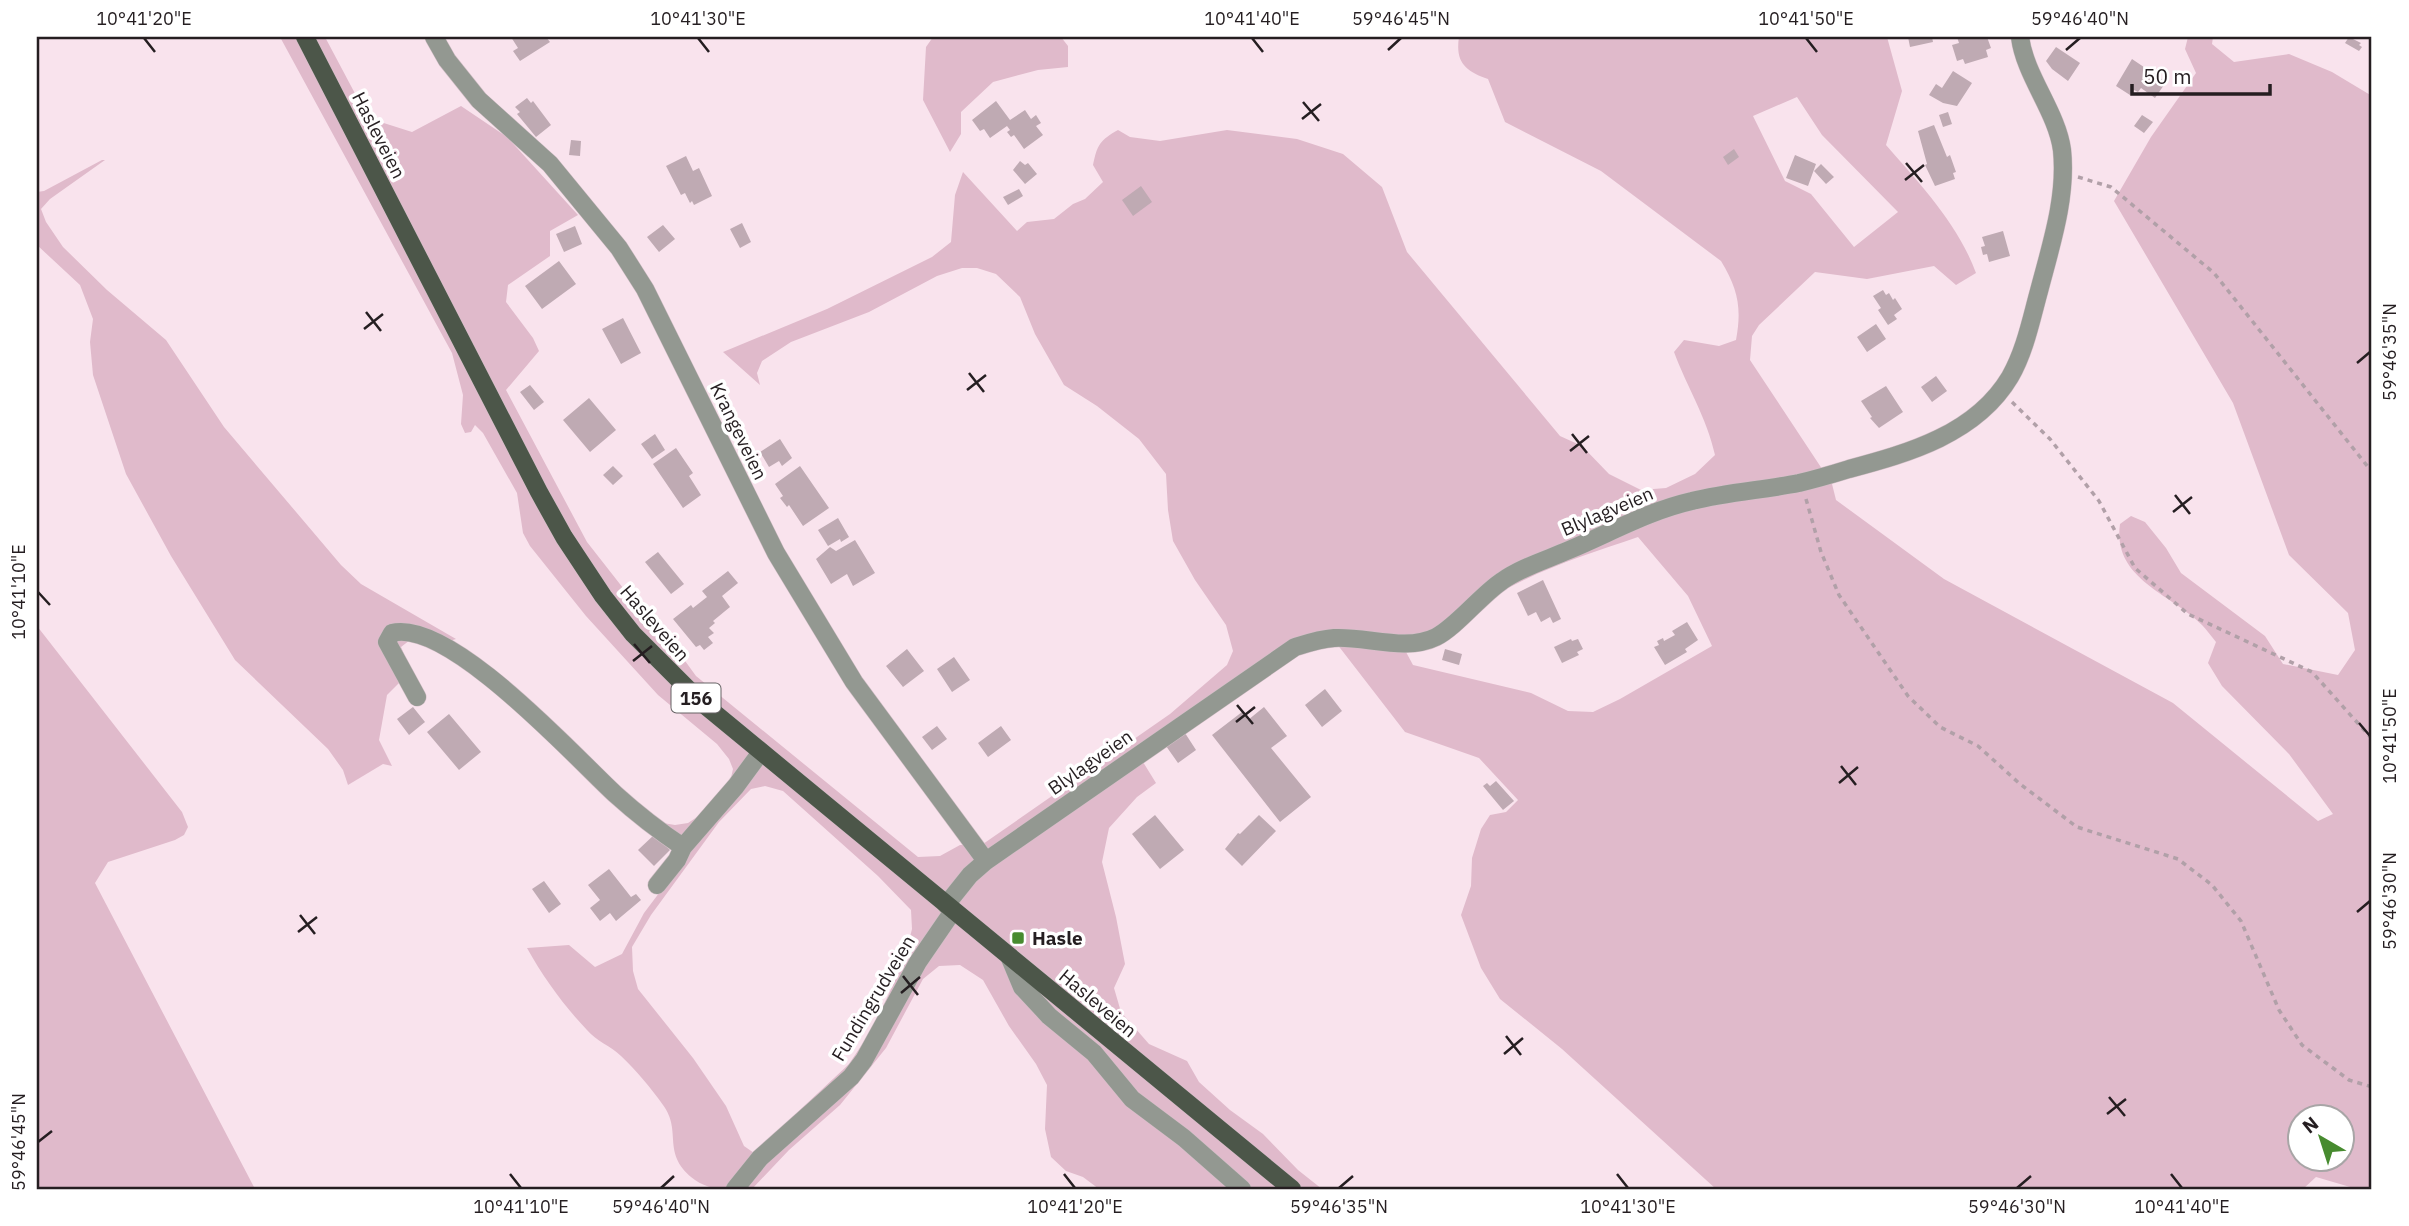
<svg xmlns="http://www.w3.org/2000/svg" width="2409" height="1226" font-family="'IBM Plex Sans',sans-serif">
<rect width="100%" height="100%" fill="#f9e3ed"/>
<path fill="#e0bacb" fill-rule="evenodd" d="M280 37H325L368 118 412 132 461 106 507 137 578 215 550 231V256L508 285 506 302 533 338 539 351 506 390 587 542 652 625 667 636 696 676 918 857 940 856 960 845 983 844 1170 714 1227 665 1233 651 1226 625 1195 580 1173 541 1168 510 1166 474 1139 439 1097 406 1064 385 1035 334 1020 297 996 274 977 268H962L937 276 869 312 791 342 762 361 757 373 760 385 723 352 827 309 932 257 951 242 955 195 963 172 1017 231 1027 222 1054 219 1073 204 1085 199 1103 182 1093 165C1097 145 1100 140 1118 130L1130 137 1160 141 1227 130 1297 139 1343 154 1382 187 1407 252 1560 436 1582 446 1609 474 1641 490 1666 488 1695 474 1715 455C1707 418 1687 387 1674 352L1684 340 1719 346 1736 340C1742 308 1738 289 1721 261L1601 171 1505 122 1488 79C1466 71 1455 63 1459 37H1887L1902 91 1886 145C1920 184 1958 224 1976 273L1956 285 1934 266 1867 279 1815 272 1759 325 1752 336 1750 360 1832 484 1836 500 1944 579 2173 703 2318 821 2333 814 2289 754 2222 686 2208 663 2216 642C2211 636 2207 630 2202 625 2171 594 2112 579 2120 524L2131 516 2145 522 2166 548 2181 573 2265 636 2283 664 2338 675 2355 650 2348 613 2289 555 2233 403 2114 201 2151 137 2196 73 2185 49 2188 37H2213L2212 44 2234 62 2289 54 2332 72 2372 96V1189H2357L2316 1177 2303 1189H1716L1562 1049 1500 999 1481 968 1461 915 1471 886 1472 858 1481 829 1490 815 1506 812 1518 800 1479 758 1405 732 1337 644 1298 651 1143 762 1156 783 1137 797 1109 828 1102 862 1116 917 1125 964 1114 988 1121 1012 1149 1044 1187 1061 1199 1082 1230 1110 1263 1134 1298 1170 1322 1189H1099L1083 1177 1066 1171 1051 1157 1045 1129 1047 1085 1036 1064 1009 1026 983 980 960 965 939 966 923 979 886 1048 840 1105 789 1150 752 1189C732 1189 712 1192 695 1180 660 1154 683 1132 663 1105 651 1088 636 1070 621 1056 611 1046 596 1041 587 1030 564 1006 543 977 527 948L569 945 595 967 622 954 644 913 687 856 657 822 675 825 688 823 703 813 730 782 733 769 729 759 717 744 658 695 586 616 530 546 523 533 517 493 483 433 475 425 471 432 465 433 461 424 463 395 452 353ZM1797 97 1822 135 1898 212 1854 247 1811 194 1785 181 1753 116ZM1638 537 1688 596 1712 646 1620 699 1593 712 1568 711 1531 693 1413 665 1406 652C1454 650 1470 609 1508 588 1549 566 1594 552 1638 537ZM765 786 783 791 878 876 911 910 912 929 904 961 873 1028 849 1064 754 1153 744 1146 726 1106 693 1058 638 989 633 971 632 947 651 915 719 822 751 789ZM2300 1118H2342V1160H2300Z
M933 37H1061L1068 46V67L1038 70 993 82 961 112V134L950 152 923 100 926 47Z
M102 160H105L50 199 41 209 46 222 63 247 107 290 166 340 224 427 341 565 361 584 456 639 446 642 410 640 401 647 411 671 387 695 379 740 392 766 383 764 348 785 343 770 328 749 235 660 171 556 126 474 93 375 90 342 93 319 80 285 37 245V192L44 191Z
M37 626 182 812 188 827 184 835 175 840 108 862 95 883 255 1189H37Z"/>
<path fill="#bfaab3" d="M511 37H546L550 42 520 61 513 51 518 48Z
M1908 37H1932L1933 42 1910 47Z
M1957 37H1987L1991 48 1986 50 1988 57 1965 64 1963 59 1957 61 1952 45 1959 43Z
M2349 37 2361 43 2359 45 2362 47 2359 51 2345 43Z
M2056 47 2080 63 2068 81 2052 69 2046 61Z
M2132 59 2166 82 2155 98 2141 88 2138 92 2134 90 2130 95 2116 86Z
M1953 71 1972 83 1957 106 1943 103 1929 95 1936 84 1942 88Z
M527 98 531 103 533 101 551 125 536 137 517 114 520 112 515 107Z
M996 101 1010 120 1025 110 1031 119 1036 115 1041 123 1036 126 1043 135 1024 149 1014 135 1011 137 1007 132 1010 130 1007 126 990 138 984 129 980 131 972 120Z
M1948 112 1952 124 1943 127 1939 115Z
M2142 115 2153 122 2144 133 2134 126Z
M1934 125 1947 157 1950 155 1956 172 1953 173 1955 179 1935 186 1925 165 1927 164 1918 131Z
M571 140 581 141 580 156 569 155Z
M1734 149 1739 157 1728 165 1723 157Z
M1795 155 1816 164 1808 186 1786 178Z
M686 156 693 171 699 168 712 196 694 205 692 201 690 203 685 193 681 195 666 166Z
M1020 161 1025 165 1028 163 1037 174 1025 184 1013 170Z
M1821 164 1834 177 1826 184 1814 171Z
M1141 186 1152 202 1133 216 1122 200Z
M1019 189 1023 196 1008 205 1003 197Z
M742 223 751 242 740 248 730 229Z
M663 225 675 239 659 252 647 237Z
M575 226 582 244 564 252 556 234Z
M2003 231 2010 256 1989 262 1987 254 1983 255 1981 247 1985 246 1982 237Z
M559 261 576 284 542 309 525 286Z
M1883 290 1886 295 1889 293 1893 300 1895 298 1902 309 1894 315 1897 319 1888 325 1878 310 1881 308 1873 296Z
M623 318 641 353 621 364 602 329Z
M1876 324 1886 339 1867 352 1857 337Z
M1936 376 1947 391 1932 402 1921 387Z
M530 385 544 402 534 410 520 392Z
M1886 386 1903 412 1879 428 1870 418 1872 417 1861 401Z
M589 398 616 430 590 452 563 420Z
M655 434 665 450 652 459 641 444Z
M780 439 792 458 782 466 779 461 769 467 760 452Z
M676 448 693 473 689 476 701 495 683 508 653 464Z
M613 466 623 476 613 485 603 475Z
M800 466 829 508 803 526 789 505 787 507 780 498 783 496 775 484Z
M838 518 849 537 841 542 840 539 828 546 818 530Z
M855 540 875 573 853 586 847 574 831 584 816 559 830 547 836 551Z
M658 552 684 584 671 594 645 562Z
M728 571 738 583 722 596 730 607 713 621 715 623 709 628 714 633 708 637 713 643 704 650 700 645 696 647 673 619 691 605 693 608 707 597 702 591Z
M1543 580 1561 619 1553 623 1550 617 1541 622 1536 612 1528 616 1517 593Z
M1687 622 1698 640 1685 649 1687 652 1665 665 1654 647 1659 645 1657 641 1663 638 1664 641 1675 635 1672 631Z
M1571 639 1572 641 1578 639 1583 649 1577 652 1579 655 1562 663 1554 647Z
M907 649 924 671 903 687 886 666Z
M1445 649 1462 654 1459 665 1442 660Z
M954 657 970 680 952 692 937 669Z
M1325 689 1342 711 1322 727 1305 705Z
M413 707 425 722 409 735 397 719Z
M1264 707 1287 736 1271 748 1311 797 1280 822 1212 735 1242 712 1248 720Z
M449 714 481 752 459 770 427 732Z
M937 726 947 739 932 750 922 737Z
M1001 726 1011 740 988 757 978 743Z
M1185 733 1196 750 1178 763 1166 746Z
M1496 781 1514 801 1503 810 1483 786 1487 783 1490 786Z
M1155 815 1184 850 1160 869 1132 834Z
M1259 815 1276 831 1242 866 1225 849 1238 833 1240 834Z
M655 834 670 850 654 866 638 850Z
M609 869 631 897 636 894 641 900 616 921 610 913 600 921 590 908 600 900 588 885Z
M544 881 561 904 549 913 532 889Z"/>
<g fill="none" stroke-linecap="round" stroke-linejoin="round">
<defs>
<path id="minor" d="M434 37 447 60 479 100 550 164 619 248 645 289 776 553 854 682 986 861
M417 697 387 642 392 633C449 618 575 757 615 794 636 813 659 831 683 847
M657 885 677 860 683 847 736 786 761 752
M946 905 970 875 986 861 1295 647C1308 643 1320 639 1334 638 1366 636 1406 652 1436 637 1456 627 1481 595 1502 581 1522 567 1546 560 1569 550 1610 533 1648 511 1692 501 1727 492 1764 490 1799 483 1816 479 1833 474 1849 469 1909 453 1976 434 2010 377 2025 351 2031 320 2039 291 2051 245 2067 197 2062 150 2057 112 2025 76 2020 37
M1009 956 1022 987 1049 1016 1094 1053 1132 1099 1184 1138 1242 1189
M735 1189 760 1158 851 1077 864 1060 918 962 953 911"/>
<path id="major" d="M305 37 539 492 564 537 603 596 633 634 701 702 1292 1189"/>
</defs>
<use href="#minor" stroke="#d3c0c8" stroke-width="19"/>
<use href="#major" stroke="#d3c0c8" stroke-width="19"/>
<path stroke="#b1a0a8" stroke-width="3.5" stroke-dasharray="5 5" stroke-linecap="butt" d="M2078 177 2111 187 2214 273 2372 472
M2012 402 2050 439 2099 501 2135 568 2188 614 2312 672 2372 739
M1806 499 1821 552 1839 595 1908 696 1940 727 1978 746 2020 784 2077 827 2178 859 2212 885 2241 921 2279 1010 2302 1045 2349 1080 2372 1087"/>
<use href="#minor" stroke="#939891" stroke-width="18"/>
<use href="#major" stroke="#4c5649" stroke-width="18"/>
</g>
<path fill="none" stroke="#251e21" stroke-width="2.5" d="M144 38 155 52M698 38 709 52M1252 38 1263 52M1806 38 1817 52M1388 50 1401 38M2066 50 2080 38M1303 102 1319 121M1302 119 1321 104M1906 163 1922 182M1905 180 1924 165M366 312 381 331M364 329 383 314M2357 363 2370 352M969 373 984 392M967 390 986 375M1572 434 1587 453M1570 451 1589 436M2175 495 2190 514M2173 512 2192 497M38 592 50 605M634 644 650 663M633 661 652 646M1237 705 1253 724M1236 722 1255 707M2359 723 2370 736M1841 766 1856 785M1839 783 1858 767M2357 912 2370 901M300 915 315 934M298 932 317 917M903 976 918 995M901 993 920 977M1506 1036 1521 1055M1504 1054 1523 1038M2109 1097 2125 1116M2107 1114 2126 1099M38 1142 52 1131M510 1174 521 1188M1064 1174 1075 1188M1617 1174 1628 1188M2171 1174 2182 1188M661 1188 674 1176M1339 1188 1353 1176M2017 1188 2031 1176"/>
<rect fill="#478b2f" stroke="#fff" stroke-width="2.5" x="1011" y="931" width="14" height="14" rx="3.5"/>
<g text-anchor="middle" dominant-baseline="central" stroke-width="7" stroke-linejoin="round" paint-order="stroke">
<rect fill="#fff" stroke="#666264" stroke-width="2" x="671.5" y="683.5" width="49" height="29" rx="5"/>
<g font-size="18" font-weight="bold" fill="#251e21">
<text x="696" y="698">156</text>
</g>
<g font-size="19" fill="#251e21" stroke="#fff">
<text transform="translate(379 135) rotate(63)">Hasleveien</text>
<text transform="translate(739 431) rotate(64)">Krangeveien</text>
<text transform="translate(1607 511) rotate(-23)">Blylagveien</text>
<text transform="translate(655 623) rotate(49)">Hasleveien</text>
<text transform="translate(1090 762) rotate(-35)">Blylagveien</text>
<text transform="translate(873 998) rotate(-59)">Fundingrudveien</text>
<text transform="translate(1098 1003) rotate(40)">Hasleveien</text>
</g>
<g font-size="19" font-weight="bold" fill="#251e21" stroke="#fff" text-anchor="start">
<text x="1032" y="938">Hasle</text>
</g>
</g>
<rect width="2409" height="1226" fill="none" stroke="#ffffff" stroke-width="77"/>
<g transform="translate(2321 1138) rotate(321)"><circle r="33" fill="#ffffff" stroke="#a8a5a6" stroke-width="2"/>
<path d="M0-5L12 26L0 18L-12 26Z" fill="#478b2f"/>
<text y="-10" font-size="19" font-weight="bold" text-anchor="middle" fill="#251e21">N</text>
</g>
<path d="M2132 84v10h138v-10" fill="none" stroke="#251e21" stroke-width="3.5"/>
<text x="2143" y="84" font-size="21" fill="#251e21" stroke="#ffffff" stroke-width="5" paint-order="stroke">50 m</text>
<rect x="38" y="38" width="2332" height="1150" fill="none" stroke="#251e21" stroke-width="2.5"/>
<g font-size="18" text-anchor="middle" fill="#251e21">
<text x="144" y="25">10°41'20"E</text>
<text x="698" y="25">10°41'30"E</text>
<text x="1252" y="25">10°41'40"E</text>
<text x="1401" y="25">59°46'45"N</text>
<text x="1806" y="25">10°41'50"E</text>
<text x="2080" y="25">59°46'40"N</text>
<text transform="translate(2390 352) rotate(-90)" y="6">59°46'35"N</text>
<text transform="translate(19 592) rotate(-90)" y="6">10°41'10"E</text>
<text transform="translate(2390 736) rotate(-90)" y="6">10°41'50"E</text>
<text transform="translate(2390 901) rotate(-90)" y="6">59°46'30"N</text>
<text transform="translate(19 1142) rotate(-90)" y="6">59°46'45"N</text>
<text x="521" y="1213">10°41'10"E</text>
<text x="661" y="1213">59°46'40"N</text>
<text x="1075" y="1213">10°41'20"E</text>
<text x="1339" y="1213">59°46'35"N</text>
<text x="1628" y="1213">10°41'30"E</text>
<text x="2017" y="1213">59°46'30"N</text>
<text x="2182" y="1213">10°41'40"E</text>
</g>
</svg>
